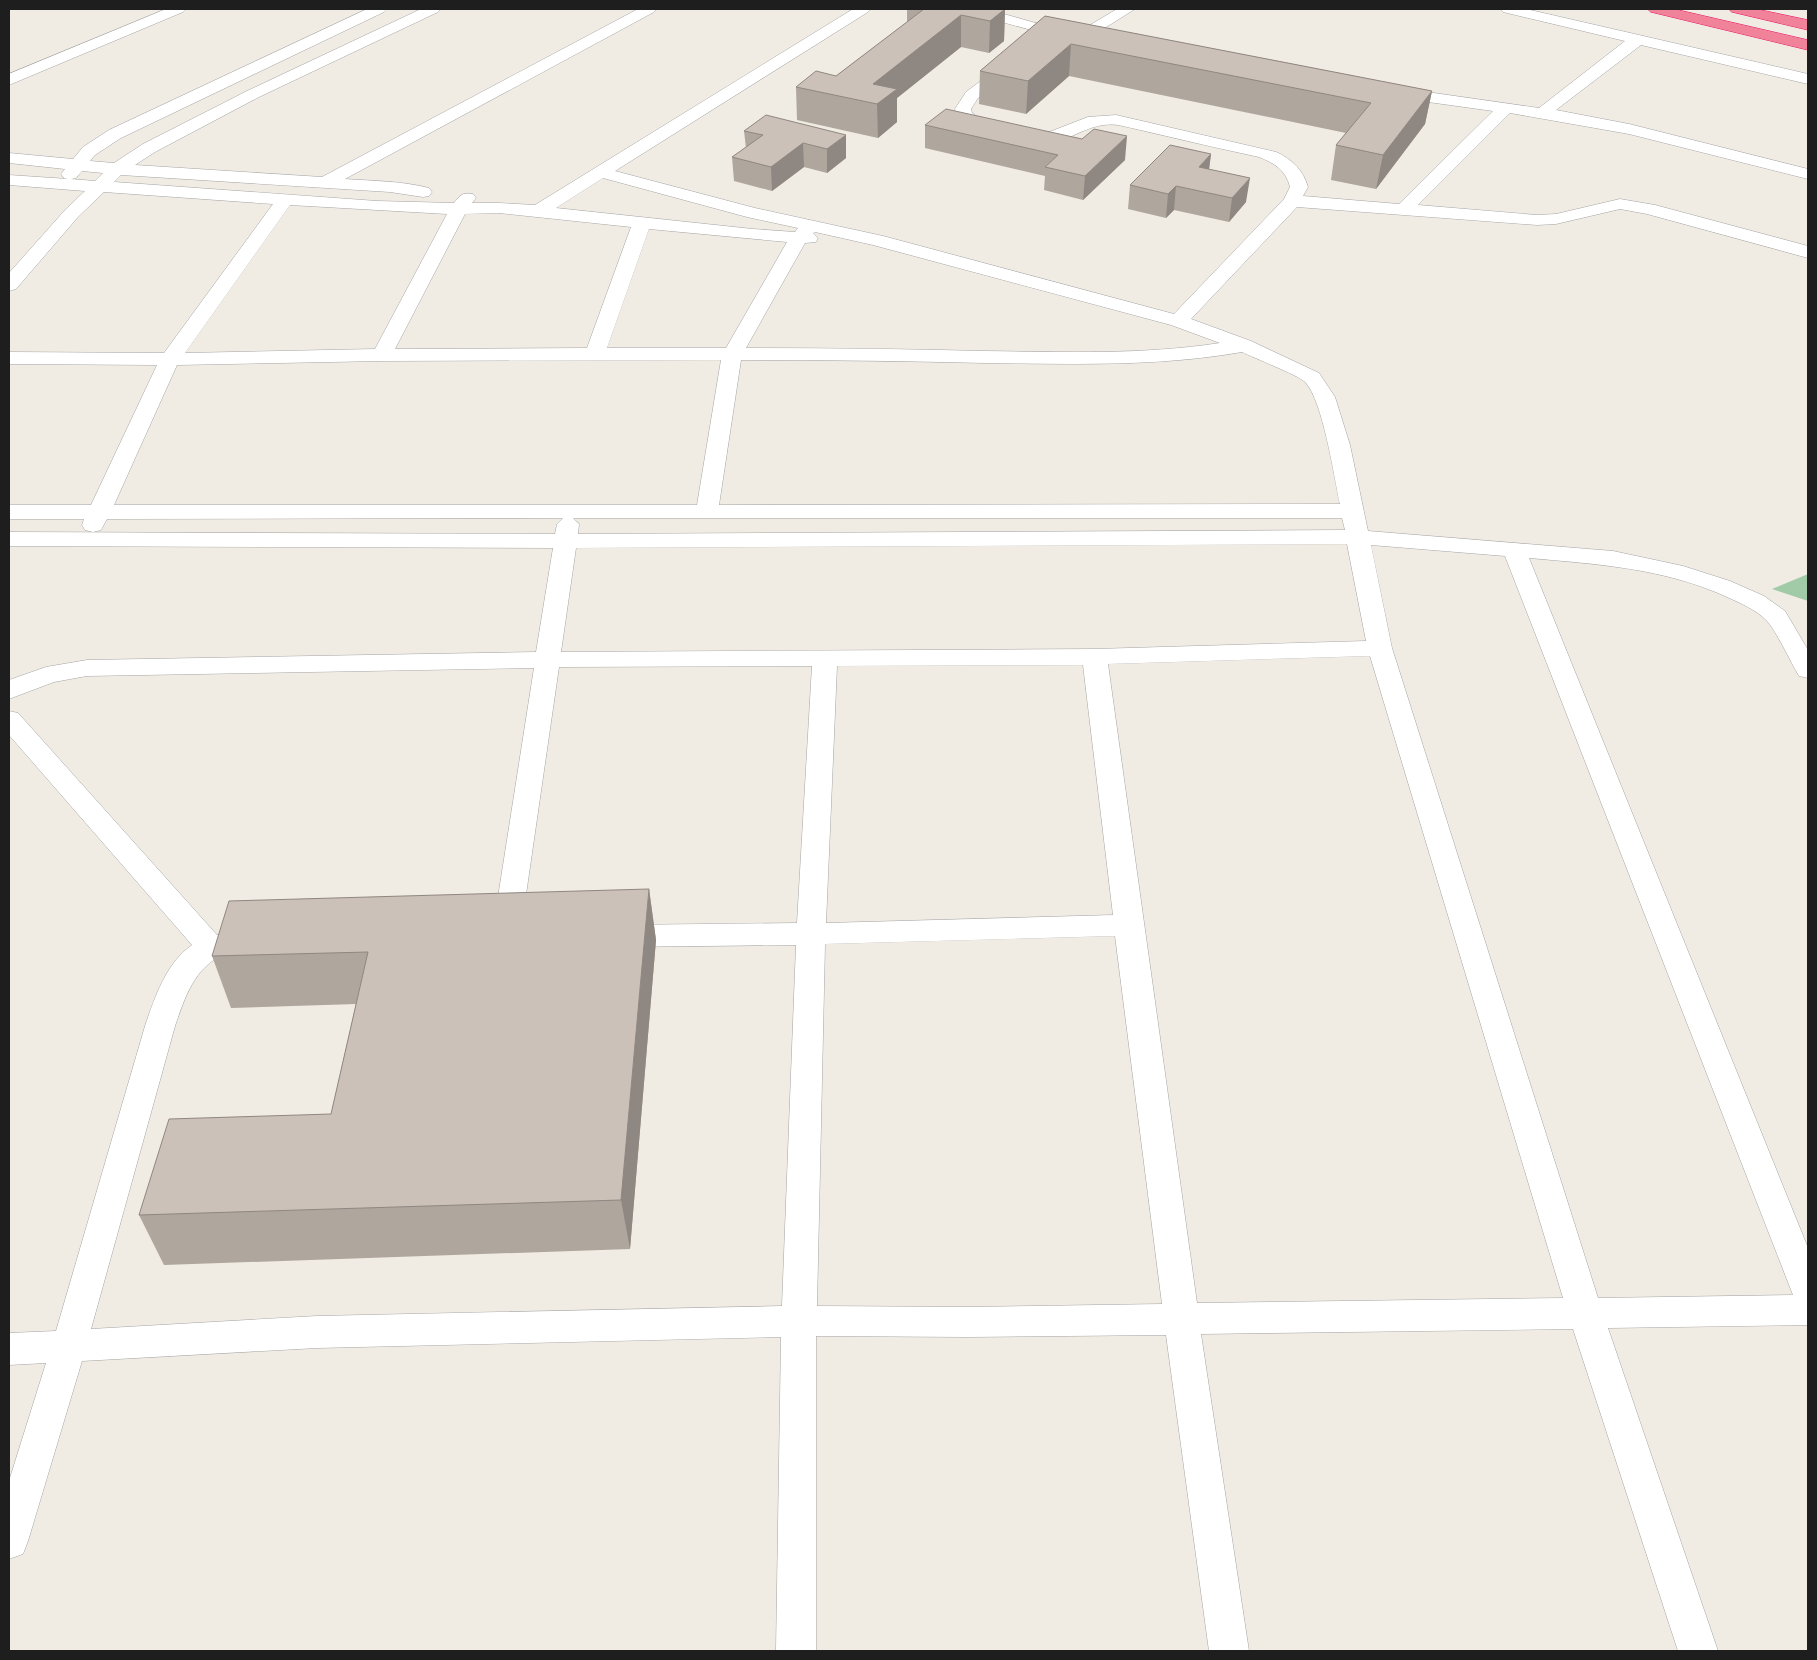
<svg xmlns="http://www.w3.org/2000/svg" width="1817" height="1660" font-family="Cabin,sans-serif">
<rect width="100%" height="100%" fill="#f0ebe3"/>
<path fill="#a1cba7" d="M1808 574V601L1772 589Z"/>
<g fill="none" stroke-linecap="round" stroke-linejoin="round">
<defs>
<path id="minor" d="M166 9H186L183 12 9 85V74Z
M367 9H387L384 12 121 138 95 155 90 161 114 163 143 144 247 91 421 9H440L438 12 259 97 155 152 135 165 322 177 638 9H656L654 12 345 179C373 181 402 181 429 188L432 192 429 196 423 197 390 192 121 175 114 182 377 201 454 203C460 195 463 192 473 194L476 198 472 203H499L535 205 853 9H870L868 12 615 171 755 208 883 236 1174 314 1284 199 1290 187C1286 170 1274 163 1259 157 1227 150 1195 143 1162 135 1148 132 1133 128 1118 125 1089 121 1071 142 1045 144 1024 146 958 132 955 109L966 92 1002 65H1014L1016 68 1014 71 978 98 971 109 972 113 982 120 1004 128 1035 134H1044L1088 117 1116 115 1276 152C1292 159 1303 170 1308 187L1303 196 1399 204 1493 111 1392 97 1386 95 1384 92 1386 89 1392 87 1539 108 1625 41 1503 12 1501 9H1526L1808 74V84L1641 45 1556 110 1629 124 1808 169V179L1629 134 1510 113 1418 205 1537 215 1556 214 1620 199 1655 205 1808 246V258L1647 214 1620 209 1556 224 1537 225 1297 207 1191 319 1251 341 1319 373 1335 397 1350 445 1368 531 1613 551 1683 566 1730 581 1764 596 1785 611 1808 650V678L1799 676C1790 661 1776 630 1766 620 1755 609 1740 603 1727 597 1664 568 1596 564 1529 558L1808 1248V1325L1608 1328 1718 1651H1678L1573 1329 1201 1334 1249 1651H1209L1166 1335 968 1337 816 1336V1651H776L781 1337 317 1348 82 1361 28 1541 23 1554 9 1559V1481L46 1363 9 1365V1333L56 1331 145 1026C155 997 166 963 192 945L9 735V711L18 713 217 935 252 927 262 930 267 938 262 946C250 949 236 949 224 954 194 968 185 997 175 1026L91 1329 317 1316 782 1306 796 945 618 947 608 944 603 936 608 928 618 925 797 923 812 666 559 667 521 929 517 937 507 940 497 937 493 929 534 668 87 676 54 682 9 699V680L46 667 87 660 536 652 553 548 9 546V532L555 534 557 524 563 518 107 519 101 530 93 532 85 530 82 525 84 519H9V505H91L157 365 9 364V352L164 353 273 204 104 192 78 217 16 289 9 291V273L66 209 85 191 9 185V175L68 179 64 178 61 174 65 169 9 163V153L73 159 83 147 109 130ZM82 171 103 173 95 181 71 179 76 178ZM603 178 747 217 798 228 795 232 753 229 556 208ZM290 205 447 214 375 349 185 353ZM499 213 631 227 587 348 395 349 465 214ZM649 229 787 242 726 348H607ZM815 232 873 245 1171 325 1220 343C1142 355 1064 352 985 351 905 349 826 348 746 348L805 243 816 242 818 238 813 233ZM1242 352C1254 358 1298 375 1305 382 1323 400 1334 477 1340 504L719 505 741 360C822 360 903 361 985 363 1071 364 1157 367 1242 352ZM721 360 697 505H114L177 365 382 361ZM573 518H1342L1345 530 578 534 579 524ZM1347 544 1366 641 1095 649 561 652 576 548ZM1371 545 1505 556 1793 1295 1598 1298 1392 648ZM1370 656 1563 1298 1197 1303 1108 664ZM1083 665 1113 915 826 923 837 666ZM1115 936 1162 1304 968 1307 817 1306 825 944Z
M962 9H986L1075 34 1117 9H1135L1084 41 1079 43 965 12Z"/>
<path id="highway" d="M1648 9H1674L1808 40V50L1651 12Z
M1729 9H1756L1808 20V30L1732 12Z"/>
</defs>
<use href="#minor" stroke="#a5a5a5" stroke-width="1"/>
<use href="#highway" stroke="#ec1262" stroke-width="1"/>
<use href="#minor" fill="#fff" fill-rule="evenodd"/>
<use href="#highway" fill="#f08299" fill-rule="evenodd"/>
</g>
<path fill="#afa69e" d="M907 9H1005L1004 41 989 53 961 47 897 98V122L878 138 797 120 796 87 836 76 907 22Z
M1045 16 1432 91 1425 124 1376 189 1331 180 1336 145 1346 133 1069 76 1026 114 979 104 980 71Z
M925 125 1125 160 1083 200 1044 190 1045 176 925 148Z
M744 131 846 135V158L827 173 804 167 772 191 734 181 732 157 746 148Z
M1211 154 1209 169 1246 202 1229 222 1174 210 1166 218 1128 209 1130 185Z
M649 889 656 940 630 1249 164 1265 139 1215 331 1114 356 1004 231 1008 212 956Z"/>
<path fill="#8f8781" d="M1005 9 1004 41 989 53 990 21Z
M961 15V47L897 98V122L878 138 877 104 873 84Z
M1071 44 1069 76 1026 114 1028 81Z
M1432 91 1425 124 1376 189 1383 155Z
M846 135V158L827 173V149Z
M1127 136 1125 160 1083 200 1085 176Z
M803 143 804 167 772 191 771 167Z
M1211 154 1208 177 1196 190 1199 167Z
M1250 178 1246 202 1229 222 1232 198Z
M1176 186 1174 210 1166 218 1168 194Z
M649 889 656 940 630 1249 621 1200Z"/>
<path fill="#ccc1b8" stroke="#8f8781" d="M921 9H1005L990 21 961 15 873 84 897 89 877 104 796 87 816 71 836 76 924 9Z
M1045 16 1432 91 1383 155 1336 145 1371 103 1071 44 1028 81 980 71Z
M946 109 1082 139 1094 129 1127 136 1085 176 1045 167 1058 155 925 125Z
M766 115 846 135 827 149 803 143 771 167 732 157 763 135 744 131Z
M1170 145 1211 154 1199 167 1250 178 1232 198 1176 186 1168 194 1130 185Z
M649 889 621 1200 139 1215 169 1119 331 1114 368 952 212 956 229 901Z"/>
<rect width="1817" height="1660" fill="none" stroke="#1e1e1e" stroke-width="20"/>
</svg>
